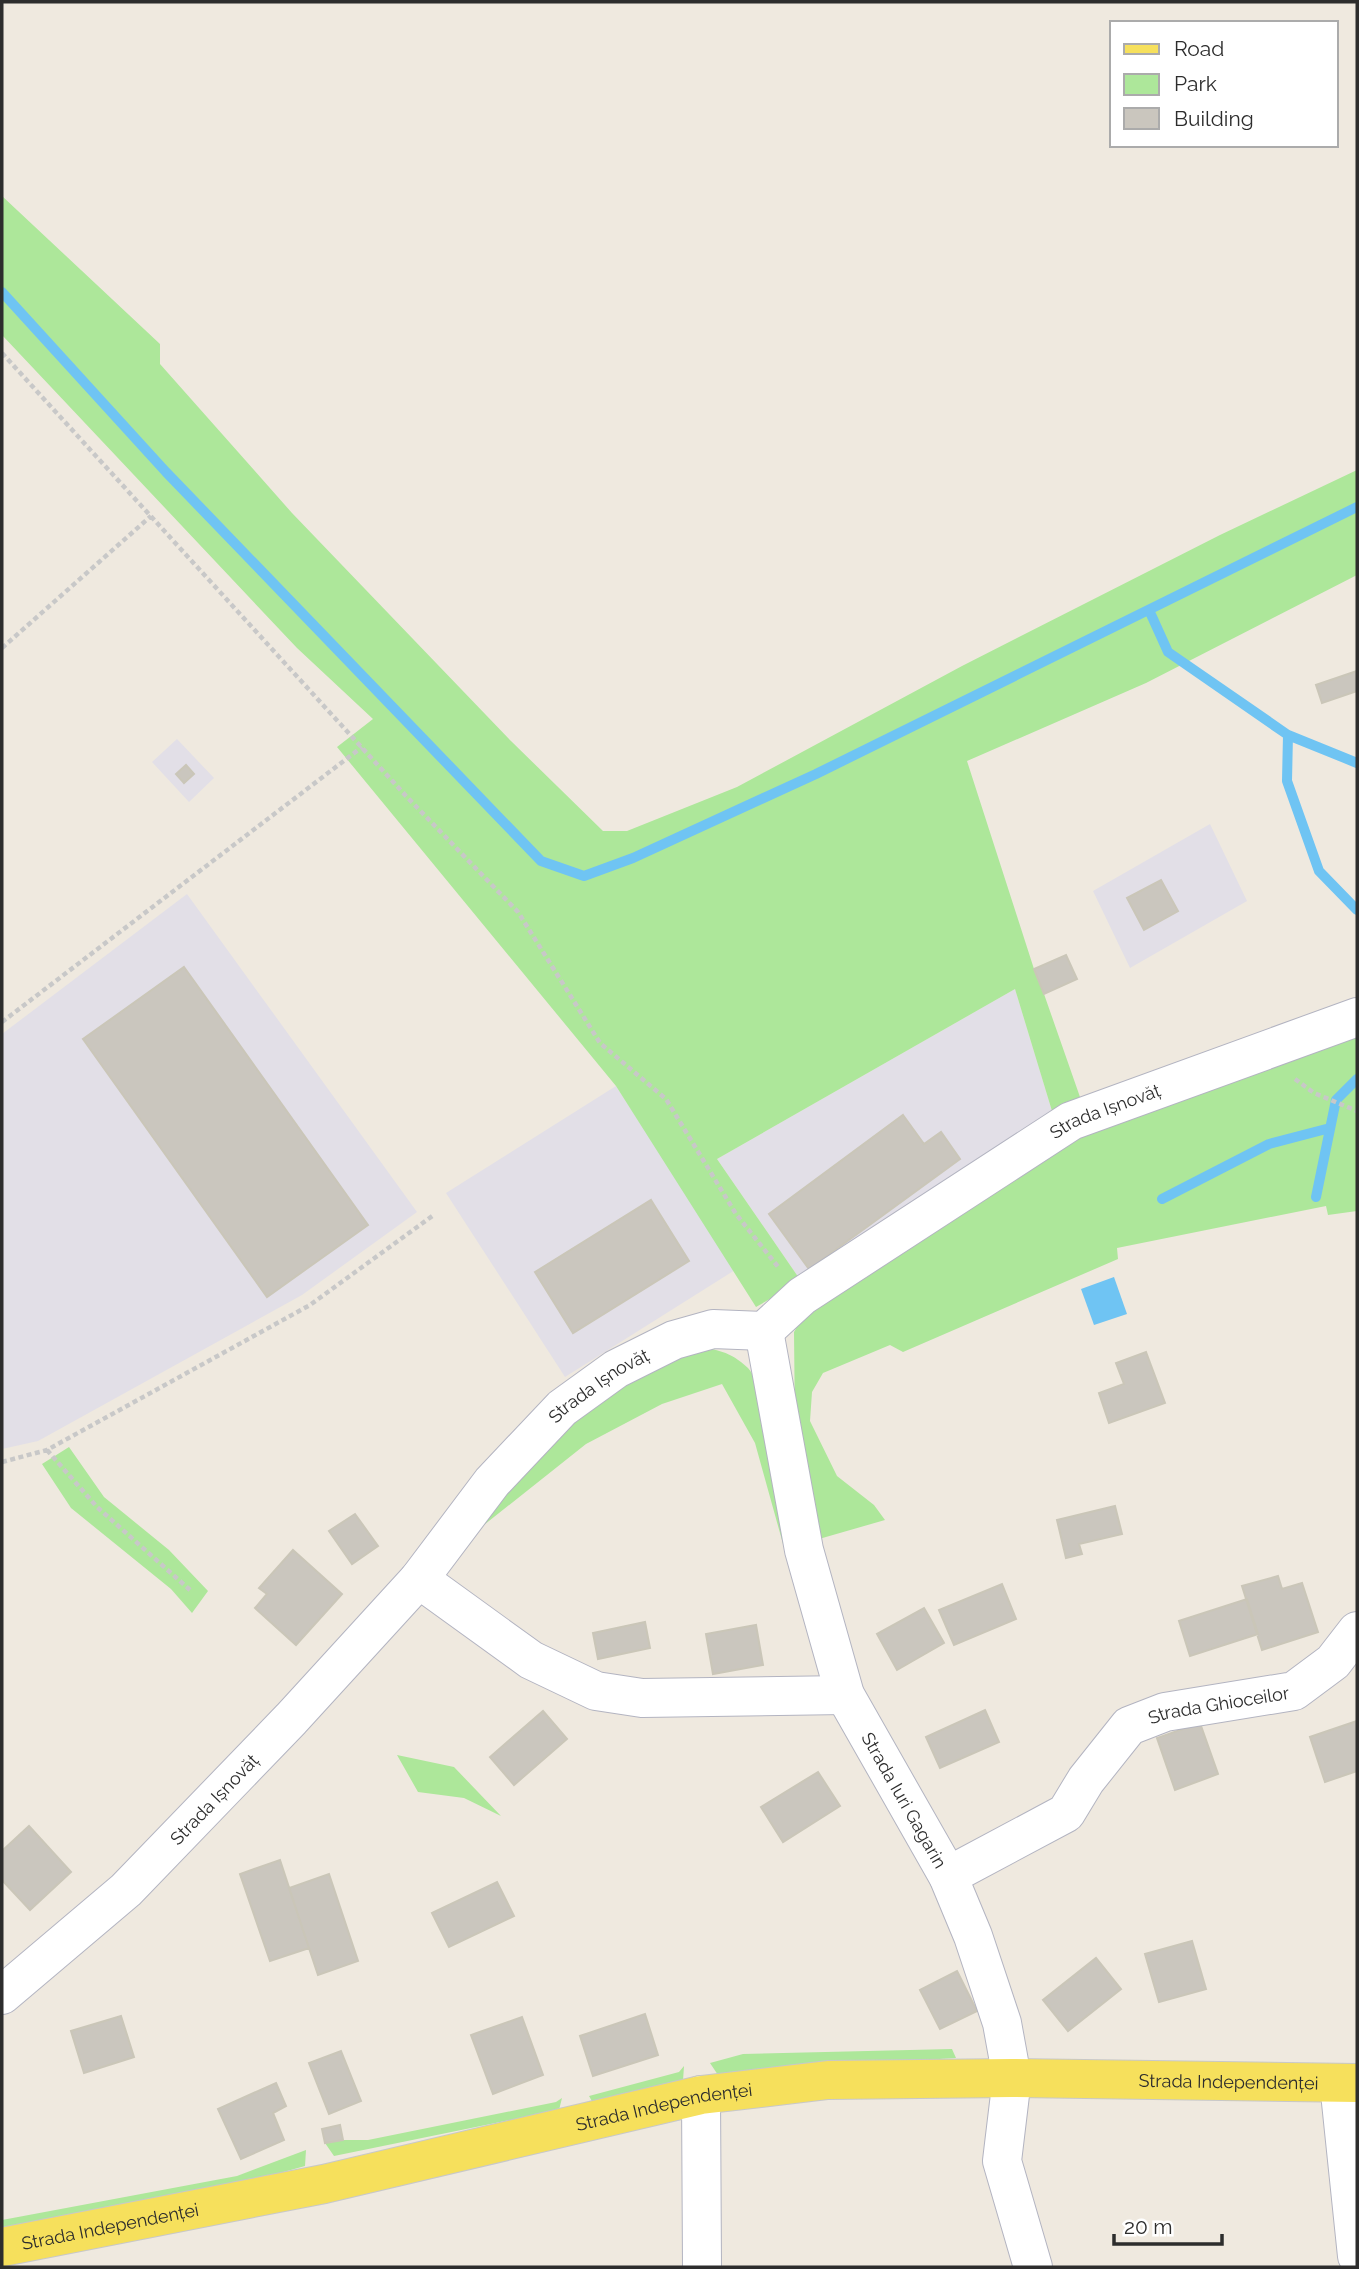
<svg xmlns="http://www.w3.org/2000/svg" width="1359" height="2269" font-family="Raleway,sans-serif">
<rect width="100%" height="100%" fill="#efe9df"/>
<path fill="#e2dfe7" d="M177 739 214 778 189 802 152 762Z
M1210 824 1247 901 1130 968 1093 891Z
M187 894 417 1212 302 1295 38 1441 2 1449V1034Z
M1015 989 1052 1111 801 1281 717 1159Z
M616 1086 735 1270 565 1377 446 1193Z"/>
<path fill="#ade79a" d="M2 196 160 344V364L292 513 511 741 603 831H627L737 787 962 666 1220 535 1357 470V575L1146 683 967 761 1034 969 1044 994 1080 1097 1052 1111 1015 989 717 1159 801 1281 756 1307 616 1086 337 747 373 719 297 648 2 335Z
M1357 1034V1211L1328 1215 1326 1206 1117 1248 1118 1259 903 1352 890 1345 823 1373 812 1392 810 1421 837 1476 874 1505 885 1520 819 1539 795 1428 794 1332 806 1312 1074 1135Z
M694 1347C716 1349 730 1351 748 1368 770 1391 784 1531 790 1569L755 1443 722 1384 662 1404 586 1444 460 1544 608 1385Z
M69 1447 104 1497 169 1550 208 1591 192 1613 171 1589 71 1508 42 1464Z
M397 1755 454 1767 501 1816 464 1798 418 1792Z
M952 2049 956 2058 790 2068 718 2075 710 2063 743 2054Z
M684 2066 683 2081 593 2103 589 2096 679 2072Z
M562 2098 559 2110 334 2156 325 2143 343 2140H368L556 2102Z
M306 2150 305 2166 234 2186 2 2228V2220L237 2176Z"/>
<path fill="#6fc4f3" d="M1114 1277 1127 1314 1094 1325 1081 1289Z"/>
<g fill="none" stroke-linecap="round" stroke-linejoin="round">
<path stroke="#6fc4f3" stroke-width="10" d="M2 292 166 472 541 861 584 876 633 858 816 774 1357 507
M1149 610 1168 652 1288 735 1357 763
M1288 735 1287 781 1319 871 1357 910
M1316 1197 1336 1100 1357 1079
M1162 1199 1269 1144 1330 1128"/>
</g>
<path fill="#cac6be" stroke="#cac6b8" stroke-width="2" d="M1357 671V691L1322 703 1316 685Z
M186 765 194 774 184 783 176 774Z
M1161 880 1178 911 1144 930 1127 898Z
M1066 955 1077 979 1044 994 1034 969Z
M184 967 368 1225 267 1297 83 1039Z
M903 1115 924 1144 941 1132 960 1159 809 1269 769 1214Z
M651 1200 689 1261 573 1333 535 1272Z
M1146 1352 1165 1403 1109 1423 1099 1393 1124 1384 1116 1363Z
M1115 1506 1122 1534 1079 1544 1082 1554 1066 1558 1057 1520Z
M355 1514 378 1546 352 1564 329 1531Z
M293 1550 342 1594 296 1645 255 1608 267 1594 259 1588Z
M1278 1576 1282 1589 1302 1583 1318 1632 1262 1650 1242 1586Z
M1002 1584 1016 1619 954 1645 939 1610Z
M1247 1599 1258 1634 1190 1656 1179 1621Z
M924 1608 944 1643 897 1670 877 1634Z
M645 1622 650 1648 598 1659 593 1633Z
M756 1625 763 1665 713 1674 706 1634Z
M985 1710 999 1742 940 1768 926 1737Z
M543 1711 567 1739 514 1785 490 1757Z
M1357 1721V1771L1325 1782 1310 1737Z
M1200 1723 1218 1774 1175 1790 1157 1738Z
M818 1772 840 1806 783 1842 761 1807Z
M29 1826 71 1872 30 1910 2 1880V1851Z
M280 1860 309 1948 270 1961 240 1874Z
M329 1874 358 1961 318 1975 289 1888Z
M497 1882 514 1916 449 1947 432 1913Z
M1192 1941 1206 1989 1159 2002 1145 1954Z
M1096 1958 1121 1989 1068 2031 1043 2000Z
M957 1971 977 2011 940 2029 920 1990Z
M645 2014 658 2055 593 2076 580 2036Z
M121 2016 134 2057 84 2073 71 2031Z
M522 2017 543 2075 493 2094 471 2035Z
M341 2051 361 2101 329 2114 309 2063Z
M276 2083 286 2106 273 2113 284 2140 241 2159 218 2109Z
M340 2125 343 2140 325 2143 322 2129Z"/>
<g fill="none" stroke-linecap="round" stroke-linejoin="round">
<defs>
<g id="minor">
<path id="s1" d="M764 1331 804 1550 845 1695 948 1876 973 1936 1002 2023 1012 2078 1002 2161 1033 2267"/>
<path d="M419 1579 531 1660 596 1691 642 1698 845 1695"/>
<path id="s2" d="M948 1876 1066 1813 1086 1780 1129 1726 1165 1712 1294 1691 1333 1662 1357 1631"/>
<path id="s3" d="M2 1995 126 1890 291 1719 419 1579 492 1482 562 1408 616 1369 674 1340 713 1329 764 1331 802 1296 1071 1121 1357 1017"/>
<path d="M1339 2083 1357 2256"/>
<path d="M701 2095 702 2267"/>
</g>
<g id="major">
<path id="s4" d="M2 2247 324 2184 701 2095 828 2080 1012 2078 1357 2083"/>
</g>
</defs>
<use href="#minor" stroke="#b3b4c1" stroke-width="40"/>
<use href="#major" stroke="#c8c8c8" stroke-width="40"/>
<path stroke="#c8c8c8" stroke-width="4.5" stroke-dasharray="5 3.5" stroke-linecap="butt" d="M2 353 406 796 518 912 600 1043 666 1099 736 1214 779 1268
M2 648 151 516
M2 1022 362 747
M1295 1079 1314 1093 1357 1111
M47 1450 97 1507 190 1590
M2 1462 47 1450 310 1305 435 1214"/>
<use href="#minor" stroke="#fff" stroke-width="38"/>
<use href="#major" stroke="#f6e05c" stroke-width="38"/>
</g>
<g text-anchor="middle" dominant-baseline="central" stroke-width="5" stroke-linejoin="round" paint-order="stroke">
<g font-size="18" fill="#2d2d2d" stroke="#fff">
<text stroke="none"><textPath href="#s3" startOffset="1444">Strada Ișnovăț</textPath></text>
<text stroke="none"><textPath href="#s3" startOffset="856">Strada Ișnovăț</textPath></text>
<text stroke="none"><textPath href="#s2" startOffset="334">Strada Ghioceilor</textPath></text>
<text stroke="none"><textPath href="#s3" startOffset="289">Strada Ișnovăț</textPath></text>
<text stroke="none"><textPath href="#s1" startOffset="494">Strada Iuri Gagarin</textPath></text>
<text stroke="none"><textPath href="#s4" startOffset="1244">Strada Independenței</textPath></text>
<text stroke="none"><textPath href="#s4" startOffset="677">Strada Independenței</textPath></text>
<text stroke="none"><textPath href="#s4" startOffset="110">Strada Independenței</textPath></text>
</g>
</g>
<rect width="1359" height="2269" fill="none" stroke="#2d2d2d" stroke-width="7"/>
<rect x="1110" y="21" width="228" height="126" fill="#ffffff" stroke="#ababab" stroke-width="2"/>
<rect x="1124" y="44" width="35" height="10" fill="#f6e05c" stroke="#ababab" stroke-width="2"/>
<text x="1174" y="56" font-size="21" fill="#2d2d2d">Road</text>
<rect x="1124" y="74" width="35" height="21" fill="#ade79a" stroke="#ababab" stroke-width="2"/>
<text x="1174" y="91" font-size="21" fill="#2d2d2d">Park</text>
<rect x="1124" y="108" width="35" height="21" fill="#cac6be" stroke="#ababab" stroke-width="2"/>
<text x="1174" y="126" font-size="21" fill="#2d2d2d">Building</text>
<path d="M1114 2234v10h108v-10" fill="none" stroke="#2d2d2d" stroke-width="3.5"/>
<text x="1124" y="2234" font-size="21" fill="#2d2d2d" stroke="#ffffff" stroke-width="5" paint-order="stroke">20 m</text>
</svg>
